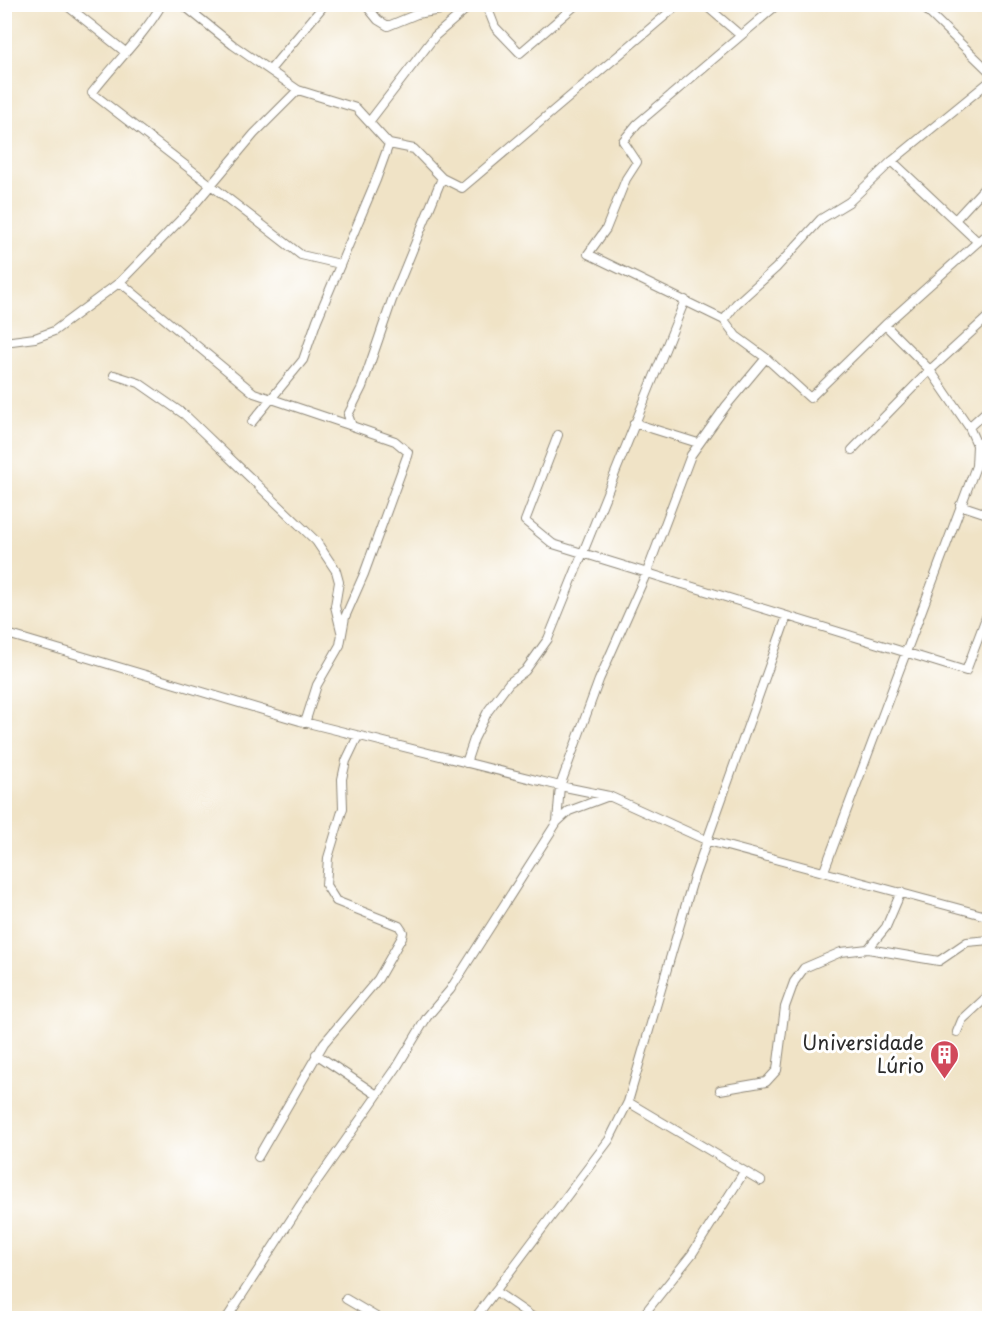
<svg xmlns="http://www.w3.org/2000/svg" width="994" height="1323" font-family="'Playpen Sans',sans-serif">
<rect width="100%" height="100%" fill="#fff"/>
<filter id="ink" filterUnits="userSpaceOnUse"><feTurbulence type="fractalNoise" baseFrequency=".0167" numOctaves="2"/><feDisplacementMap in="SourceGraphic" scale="12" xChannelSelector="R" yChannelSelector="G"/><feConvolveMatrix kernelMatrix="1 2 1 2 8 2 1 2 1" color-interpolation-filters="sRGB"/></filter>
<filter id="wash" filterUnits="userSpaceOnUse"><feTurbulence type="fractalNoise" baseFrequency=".008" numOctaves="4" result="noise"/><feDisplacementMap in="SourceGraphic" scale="24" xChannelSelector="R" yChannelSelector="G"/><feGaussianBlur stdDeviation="1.35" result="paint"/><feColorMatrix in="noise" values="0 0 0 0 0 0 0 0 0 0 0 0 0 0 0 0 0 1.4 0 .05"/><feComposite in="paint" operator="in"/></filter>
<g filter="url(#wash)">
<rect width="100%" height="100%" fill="#f0e3c6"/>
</g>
<g filter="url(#ink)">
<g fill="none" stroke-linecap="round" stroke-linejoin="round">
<defs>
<path id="minor" d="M65 4 124 51
M162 4C143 37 115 63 92 93L301 255 340 264
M182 4 233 45 298 90 356 108 389 144 414 149 442 178 462 188 679 4
M365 4 378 20 388 26 417 14 469 5
M486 4 495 27 520 53 577 4
M704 4 740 35
M778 4 637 124 623 141 637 162 626 179 606 229 588 254 724 320 736 336 766 358 810 398 885 325 990 231
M920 4 990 72
M270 70 325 4
M369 122 435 36 472 4
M892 161 978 242
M955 220 990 182
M120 282 254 393 352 426
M724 320 736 304 776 268 821 219 849 202 892 161 990 81
M885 325 930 370 969 427
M4 342 35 338 54 331 120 282 190 210 254 134 298 90
M114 375 139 383 185 415 316 541 336 571 339 582 335 606 341 631
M252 422 303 360 317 320 376 180 389 144
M634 423 698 443
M558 435 525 521 553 544 966 671 990 607
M852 450 930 370 990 315
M960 505 990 515
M4 633 300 721 560 786 609 796 708 841 990 917
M305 723 317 685 340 645 345 617 364 574 407 456 408 452 395 441 352 426 348 415 362 387 392 300 442 178
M466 763 474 739 488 711 509 683 525 671 548 639 685 300
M557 822 560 786 599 680 647 572 691 455 726 406 766 358
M824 871 976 466 977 445 969 427 990 408
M868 949 939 961 967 942 990 940
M957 1032 962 1020 990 994
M316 1054 377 1095
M720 1090 766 1082 777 1070 785 1007 794 982 804 968 841 952 868 949 886 927 901 892
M628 1102 761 1181
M258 1157 324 1043 378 979 402 937 403 932 399 926 336 901 326 885 328 858 343 808 342 779 346 761 358 736
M495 1291 534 1318
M346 1299 378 1318
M227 1318 303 1201 397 1067 427 1017 450 990 557 822 569 811 609 796
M475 1318 609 1140 628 1102 693 880 787 616
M641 1318 692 1254 744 1172"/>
</defs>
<use href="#minor" stroke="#8e8778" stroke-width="10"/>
<use href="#minor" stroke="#fff" stroke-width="8"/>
</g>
</g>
<defs>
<symbol id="building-pin" viewBox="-11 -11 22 30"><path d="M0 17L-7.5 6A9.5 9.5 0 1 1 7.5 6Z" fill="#d1495b" stroke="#fff"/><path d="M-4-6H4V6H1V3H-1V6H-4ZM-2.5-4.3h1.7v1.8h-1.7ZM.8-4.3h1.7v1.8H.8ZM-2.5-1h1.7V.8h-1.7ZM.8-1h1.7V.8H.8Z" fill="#fff"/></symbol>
</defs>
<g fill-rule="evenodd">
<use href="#building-pin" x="928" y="1038" width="33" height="45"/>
</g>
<g text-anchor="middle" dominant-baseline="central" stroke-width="6" stroke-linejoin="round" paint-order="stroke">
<g font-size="20" fill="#2b2b2b" stroke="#fff" text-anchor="end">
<text x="924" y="1042">Universidade<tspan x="924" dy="23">Lúrio</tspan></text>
</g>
</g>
<rect width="994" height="1323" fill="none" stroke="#fff" stroke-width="24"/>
</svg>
